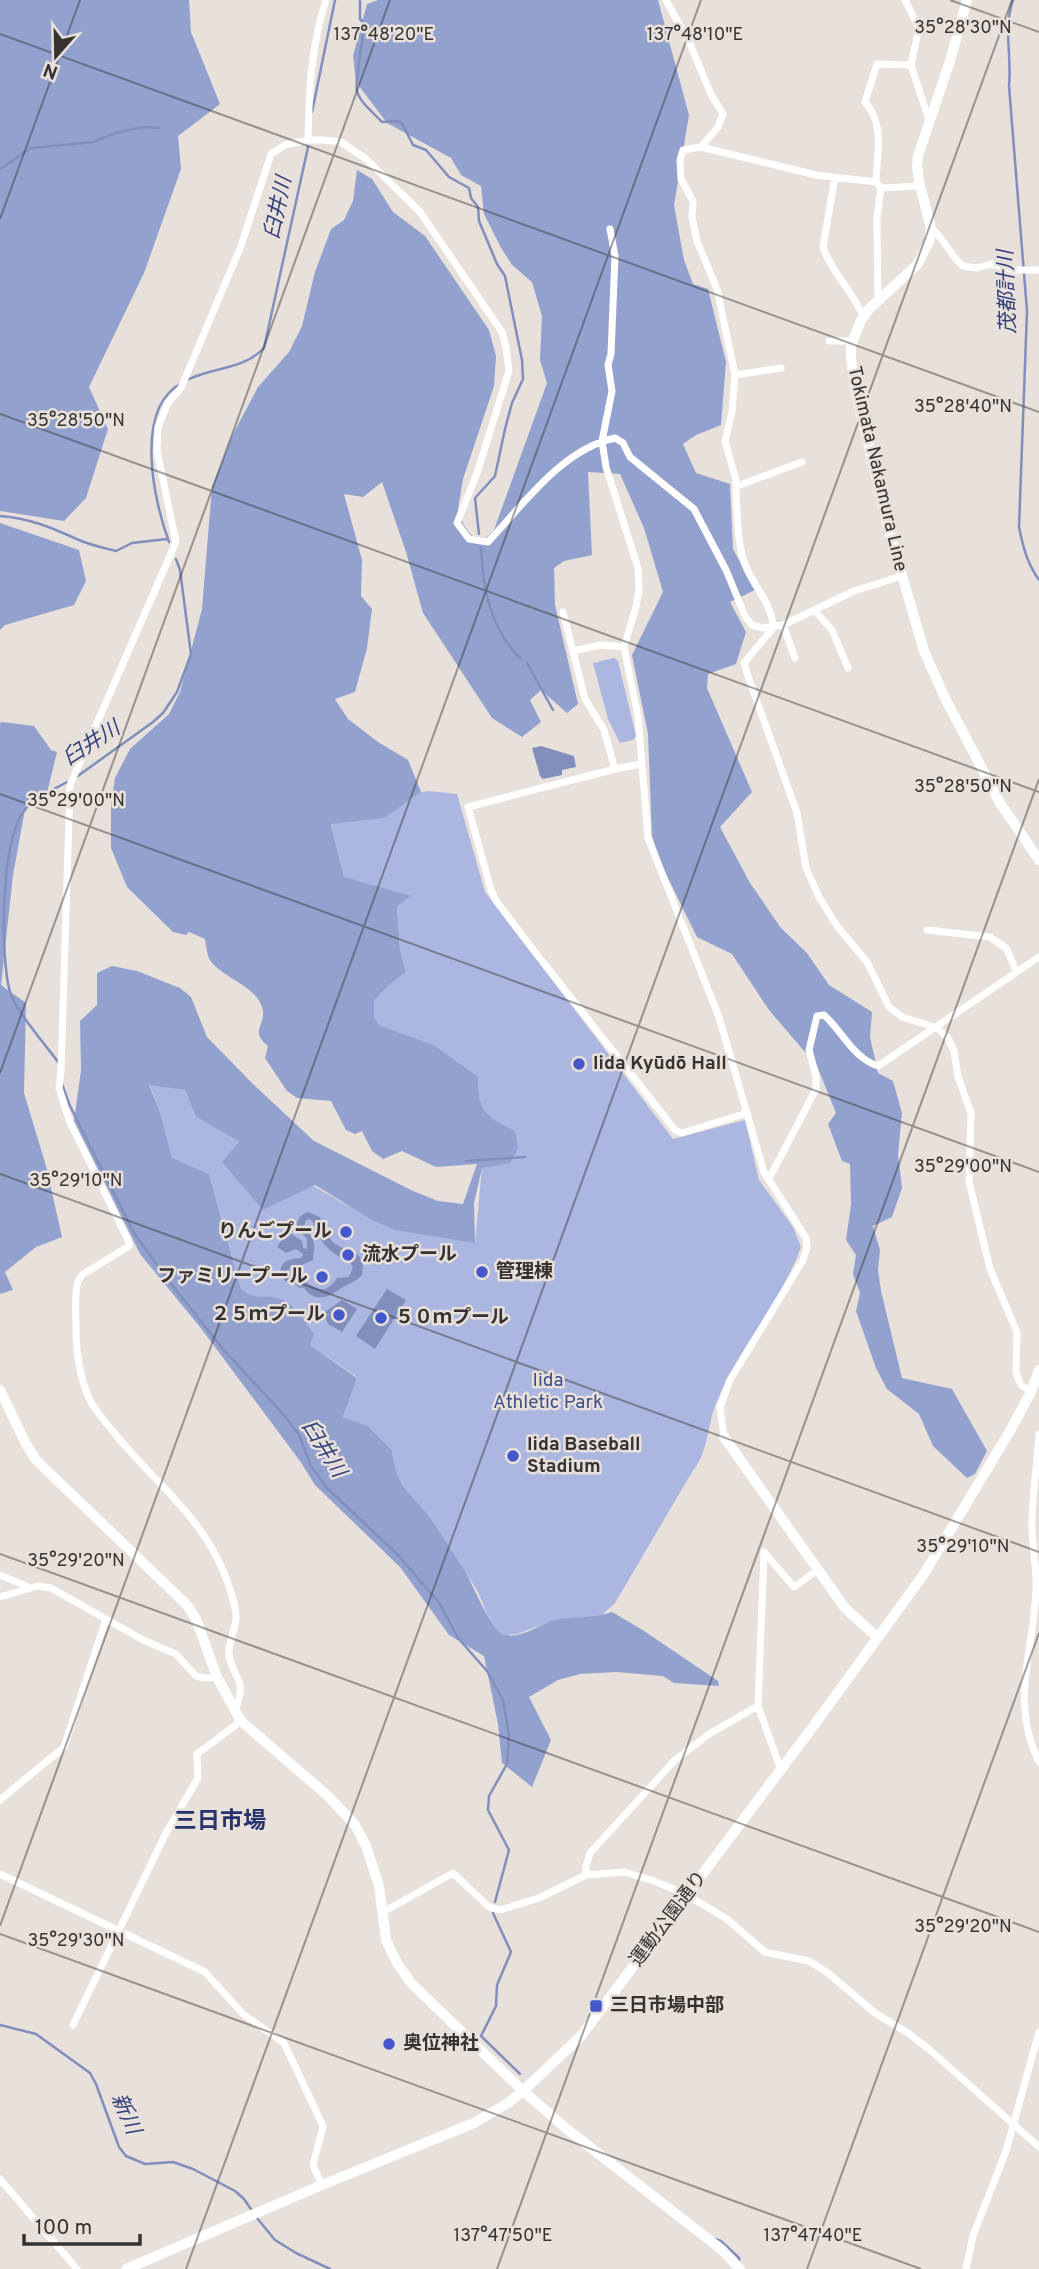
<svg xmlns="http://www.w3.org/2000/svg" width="1039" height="2269" font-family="Overpass,'Noto Sans JP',sans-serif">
<rect width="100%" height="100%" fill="#e7e0db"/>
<path fill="#abb7e0" d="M614 658 618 661 636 736 633 740 620 743 608 719 593 663Z
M429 791 457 794 485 892 673 1139 745 1120 759 1180 793 1227 801 1247C781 1302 739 1347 717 1401 707 1424 709 1452 692 1472L615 1603 601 1616 555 1620 517 1634 506 1635 497 1631 487 1614 478 1592 435 1524 408 1493 394 1470 392 1450 368 1426 343 1417 357 1377 310 1345 279 1298H253L241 1289 209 1174 172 1159 160 1112 149 1084 185 1090 196 1117 348 1206 475 1242 482 1167 490 1119 477 1098V1077L434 1045 379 1025 374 1017V1001L388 986 406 972 400 949 397 906 344 877 331 823 385 818 421 792Z"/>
<path fill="#93a1cf" d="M0 0H189L191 32 220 104 178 136 181 169 144 273 89 387 108 429 86 498 64 521 0 511Z
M378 0H658L689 115 674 205 684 260 693 284 708 289 726 362 721 425 696 435 683 444 696 473 730 484 733 549 755 590 730 602 746 632 736 664 708 674 707 688 752 792 720 827 750 883 781 928 807 953 829 985 872 1012 870 1037 878 1073 893 1081 902 1113 898 1154 902 1188 892 1217 873 1226 880 1250 878 1270 881 1291 902 1378 952 1389 987 1451 975 1474 967 1478 933 1446 919 1414 887 1389 876 1368 856 1311 860 1293 853 1274 856 1255 846 1240 851 1205 850 1164 842 1161 828 1124 836 1113 817 1066 769 1010 732 954 697 937 662 866 652 836 648 734 632 655 663 592 644 528 620 474 588 472 592 555 564 561 554 568 555 605 578 704 567 713 541 690 530 700 541 722 522 737 492 718 423 613 406 552 382 482 363 497 344 494 362 560 361 596 372 609 367 648 355 692 335 699 348 719 378 742 408 760 421 792 385 818 331 824 344 877 411 896 397 906 400 949 406 972 388 986 374 1001V1017L379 1025 434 1045 478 1077C477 1110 486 1117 515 1131L518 1148 510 1163 482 1168 474 1203 475 1243 395 1230 372 1220 315 1185 263 1210 222 1162 239 1142 196 1117 185 1090 149 1085 160 1112 172 1158 209 1174 241 1289C259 1302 259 1294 278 1298 294 1302 305 1322 314 1334L310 1345 357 1378 343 1417 368 1426 392 1450C395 1490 416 1496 436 1526 446 1541 455 1556 465 1571 473 1585 491 1630 503 1634 520 1640 538 1625 554 1620 573 1616 592 1619 612 1612L641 1629 718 1681 719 1686 674 1683 663 1676 616 1672 580 1674 558 1680 529 1697 551 1740 532 1787 502 1763 498 1724 484 1656 449 1635 400 1567 315 1485 300 1461 200 1327 140 1254 74 1121 81 1070 80 1021 97 1005V973L112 966 137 971 180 988 191 997 207 1037 253 1084 314 1141 413 1191 438 1201 463 1204 477 1164 436 1167 402 1151 383 1159 372 1151 362 1131 355 1134 346 1130 331 1101 297 1098 287 1091 265 1058 268 1046C248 1031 268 1024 262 1007 256 986 221 977 210 960 207 955 206 945 205 939L189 932 186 935 173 932 127 887 111 848V804L115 778 130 749 169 714 180 692 202 609 212 487 233 434 258 387 289 352 302 326 315 272 331 229 344 220 353 201 357 170 372 179 393 212 425 236 489 330 496 356 494 386 463 479 458 509 463 524 472 536 486 538 494 530 547 383 540 360 542 316 532 282 512 265 500 246 484 214 481 186 461 175 451 158 387 123 356 82 353 56 367 4Z
M0 523 79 550 86 581 74 605 5 625 0 630Z
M2 722 34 726 51 750 57 752 45 801 26 804 13 875 1 985 26 1003 24 1093 46 1166 62 1237 36 1247 5 1272 13 1290 0 1294V723Z"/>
<path fill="#828fbc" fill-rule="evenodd" d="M541 746 574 756 576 767 562 770V775L543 779 540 776 532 748Z
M308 1212 320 1217C324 1226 326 1235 333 1242 348 1255 367 1247 362 1275 357 1281 350 1283 343 1287 329 1297 316 1304 304 1288L297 1287 298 1285 285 1281 280 1273C281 1260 290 1259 301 1258L303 1254 296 1249 286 1253 277 1247 287 1231 302 1241 303 1248 307 1249V1239L297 1228C297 1220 299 1215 308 1212ZM310 1219C315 1224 316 1228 318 1234 324 1248 336 1256 349 1261L353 1267 349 1277 337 1278C324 1296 319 1289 303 1281 297 1278 292 1277 287 1273L291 1265 299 1266 313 1260C315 1243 316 1241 304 1227L306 1220Z
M387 1289 406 1300 375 1349 356 1336Z
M342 1300 357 1309 342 1332 328 1324 325 1317 326 1311Z"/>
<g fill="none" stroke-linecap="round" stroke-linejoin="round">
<path stroke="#828fbc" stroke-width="2.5" d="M360 0V19L364 23C364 37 354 84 357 91 360 103 374 113 382 122L398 121 403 125 413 145 426 150 449 177 469 188 471 198 478 207 479 221 497 264 505 276 522 360 523 379 512 403 505 429 495 476 475 498 479 534
M1013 0C1003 29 1012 56 1009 86L1027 311 1019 527C1023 547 1027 563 1039 580
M312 112 335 0
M0 169 31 148 93 142 116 133 143 127 159 128
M187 380C213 367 243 370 264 348L308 147
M0 516C30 518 52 528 79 540 90 545 104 548 116 551L132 543 167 539
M169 542C154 502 133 408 182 383
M481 548C483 589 490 628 520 658
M527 663 553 710
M75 778 153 722 163 713 177 692 191 654 180 570 176 559
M58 1062C45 1044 17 1013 10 992 0 957 1 846 22 814 33 796 52 791 69 781
M62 1084 70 1106 134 1233 165 1276 222 1348 284 1415 299 1435 311 1466 327 1488 398 1555 440 1604 458 1638 487 1671 503 1700 509 1735 507 1764 489 1796 488 1810 509 1850 495 1902
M466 1161 525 1157
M493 1913 511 1952 497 1985 496 2006 481 2036 520 2074
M0 2025 36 2034 90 2073 96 2084 119 2147 126 2156 145 2164 173 2162 193 2169 235 2191 244 2199 253 2212
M257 2218 275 2240 296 2253 330 2269
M715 2239 721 2241 739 2258V2261"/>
<path stroke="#fff" stroke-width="7" d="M666 0 690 44 711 94 723 114 718 127 701 147
M905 0 919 28 911 65 929 120
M308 140C309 92 311 46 326 0
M835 177 823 247C831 272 853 291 863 316
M876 182C877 154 885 124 865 102L877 64 911 65
M920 186 881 188 876 182 816 175 701 147 683 150 680 160 681 179 693 201 692 217 697 241 717 289 735 375 732 412 725 441 736 480V496C738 518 737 546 746 567 756 590 769 599 774 627L744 663 749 679 797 813 806 868 819 897 837 926 867 962 889 1007 902 1017 937 1028 948 1038 954 1051 958 1077 971 1113 969 1181 990 1269 1017 1332 1016 1373 1021 1385 1031 1392
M931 228C945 239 950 256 963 266L977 268 991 264 1014 270H1039
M610 229 615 256 611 354 608 365 612 391 602 441 606 467 638 568 639 590 636 607 624 647 638 716 648 838 719 1017 764 1172 806 1238 807 1247 803 1260 730 1380 720 1407 724 1437
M878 301 877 217 881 188
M829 341H852
M735 375 781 368
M737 486 802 462
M815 611 832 630 848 668
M563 612 585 699 604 730 615 769
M783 625 795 658
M573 651 601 645 624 647
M641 764 615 769 468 807 491 890 497 902 535 952 675 1130 682 1133 747 1113
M927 930 990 937 1006 948 1017 972
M767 1178 771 1175 816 1089V1076L809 1050 817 1016 824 1015C843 1032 853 1058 878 1066L1039 957
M1039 1434C1037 1462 1033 1491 1032 1519 1031 1542 1037 1566 1036 1589 1034 1652 1009 1701 1039 1762
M0 1575 28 1587
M0 1597 38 1586 51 1588 145 1641 176 1654 196 1676 205 1678 217 1677
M235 1710C248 1678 234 1682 229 1655 228 1642 235 1631 236 1619 237 1604 224 1571 217 1558 194 1511 149 1476 116 1435 107 1423 94 1411 88 1396 80 1376 76 1351 76 1329 76 1313 74 1296 78 1281L82 1275 129 1246V1242L69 1120 59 1088 61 1071 70 785 176 542 157 451 158 427 168 403 181 388 241 246 271 154 285 145 308 140H323L341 142 366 159 420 212 502 332 506 347 509 371 477 473 457 523 469 539 488 542C523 505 562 449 615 438L623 443 630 457 694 509 726 570 746 618 752 625 763 628 783 625 854 591 902 576
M781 1770 758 1706 764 1552 794 1587 819 1569
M0 1800 64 1747 106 1619
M0 1874 205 1972 243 2014 284 2043 323 2126 313 2165 322 2185
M586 1875V1866L590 1853 674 1761 709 1734 758 1706
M383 1912 453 1873 489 1907 500 1910 539 1898 586 1875 624 1872 654 1881 687 1895 727 1919 765 1952 809 1961 828 1973 875 2013 908 2033 930 2050 1039 2147
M73 2025 166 1833 198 1778 197 1754 241 1721
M0 2179 77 2269
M966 2269 973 2236 1006 2151 1039 2032"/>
<path stroke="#fff" stroke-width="10" d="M967 0 950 61 918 156 917 167 920 186 931 228 929 242 917 265 869 309 861 320 851 346V358L855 388 888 527 924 651 945 698 1000 803 1039 860
M0 1390 25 1442 36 1460 187 1605 196 1619 217 1677 241 1721 328 1796 355 1825 366 1846 379 1886 386 1940 397 1963 411 1983 523 2091 568 2130 721 2249 740 2269
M724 1437 845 1608 877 1637
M126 2269 322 2185 474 2123 508 2103 523 2091 581 2036 812 1728 924 1574 1010 1431 1031 1392 1039 1370"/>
</g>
<path fill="none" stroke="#353230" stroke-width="2" stroke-opacity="0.45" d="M950 0 1039 32M0 34 1039 412M0 219 80 0M0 414 1039 792M0 794 1039 1172M0 1073 390 0M0 1174 1039 1552M0 1554 1039 1932M0 1926 701 0M0 1934 921 2269M186 2269 1012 0M497 2269 1039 779M807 2269 1039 1633"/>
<g fill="#4457cb" stroke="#e7e0db" stroke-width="2.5">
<circle cx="579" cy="1064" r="7"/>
<circle cx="346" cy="1232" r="7"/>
<circle cx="348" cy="1255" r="7"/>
<circle cx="482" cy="1272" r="7"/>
<circle cx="322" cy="1277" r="7"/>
<circle cx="339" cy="1315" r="7"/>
<circle cx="381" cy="1318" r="7"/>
<circle cx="513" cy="1456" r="7"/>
<rect x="589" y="1999" width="14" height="14" rx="3.5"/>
<circle cx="389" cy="2044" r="7"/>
</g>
<g text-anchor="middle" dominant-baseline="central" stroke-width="5" stroke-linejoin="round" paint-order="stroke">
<g font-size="19" fill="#353230" stroke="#e7e0db">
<text transform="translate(877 469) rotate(77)">Tokimata Nakamura Line</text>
<text transform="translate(669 1919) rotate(-53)">運動公園通り</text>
</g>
<g font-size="19" font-weight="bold" fill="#353230" stroke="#e7e0db" text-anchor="start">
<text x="593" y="1064">Iida Kyūdō Hall</text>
<text x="332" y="1232" text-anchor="end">りんごプール</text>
<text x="362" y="1255">流水プール</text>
<text x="496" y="1272">管理棟</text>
<text x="308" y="1277" text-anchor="end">ファミリープール</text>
<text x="325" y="1315" text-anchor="end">２５ｍプール</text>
<text x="395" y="1318">５０ｍプール</text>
<text x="527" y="1445">Iida Baseball<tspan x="527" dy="22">Stadium</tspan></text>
<text x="610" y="2006">三日市場中部</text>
<text x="403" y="2044">奥位神社</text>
</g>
<g font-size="19" fill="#3e4d88" stroke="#e7e0db">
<text x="548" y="1381">Iida<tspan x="548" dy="22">Athletic Park</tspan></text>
</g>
<g font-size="21" font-style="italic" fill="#323f79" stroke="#e7e0db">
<text transform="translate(279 208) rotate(-78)">臼井川</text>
<text transform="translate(1008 292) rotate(-92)">茂都計川</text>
<text transform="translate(92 744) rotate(-33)">臼井川</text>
<text transform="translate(323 1449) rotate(58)">臼井川</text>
<text transform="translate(125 2114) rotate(66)">新川</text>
</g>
<g font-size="23" font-weight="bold" fill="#27336c" stroke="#e7e0db">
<text x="220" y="1822">三日市場</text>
</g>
</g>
<g font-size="18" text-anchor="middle" fill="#353230" stroke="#e7e0db" stroke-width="5" stroke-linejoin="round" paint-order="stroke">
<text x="963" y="33">35°28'30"N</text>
<text x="695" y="40">137°48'10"E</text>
<text x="384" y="40">137°48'20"E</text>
<text x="963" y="412">35°28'40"N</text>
<text x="76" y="426">35°28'50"N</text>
<text x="963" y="792">35°28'50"N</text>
<text x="76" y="806">35°29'00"N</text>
<text x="963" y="1172">35°29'00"N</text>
<text x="76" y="1186">35°29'10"N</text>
<text x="963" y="1552">35°29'10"N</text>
<text x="76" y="1566">35°29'20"N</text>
<text x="963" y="1932">35°29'20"N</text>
<text x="76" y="1946">35°29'30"N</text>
<text x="503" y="2241">137°47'50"E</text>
<text x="813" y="2241">137°47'40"E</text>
</g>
<g transform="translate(56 56) rotate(200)" stroke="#e7e0db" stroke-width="5" paint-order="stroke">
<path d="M0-5L12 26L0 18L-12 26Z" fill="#353230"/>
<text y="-10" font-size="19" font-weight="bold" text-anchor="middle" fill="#353230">N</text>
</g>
<path d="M24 2234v10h116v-10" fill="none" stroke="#353230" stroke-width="3.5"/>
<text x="35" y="2234" font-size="21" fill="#353230" stroke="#e7e0db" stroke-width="5" paint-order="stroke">100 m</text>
</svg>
